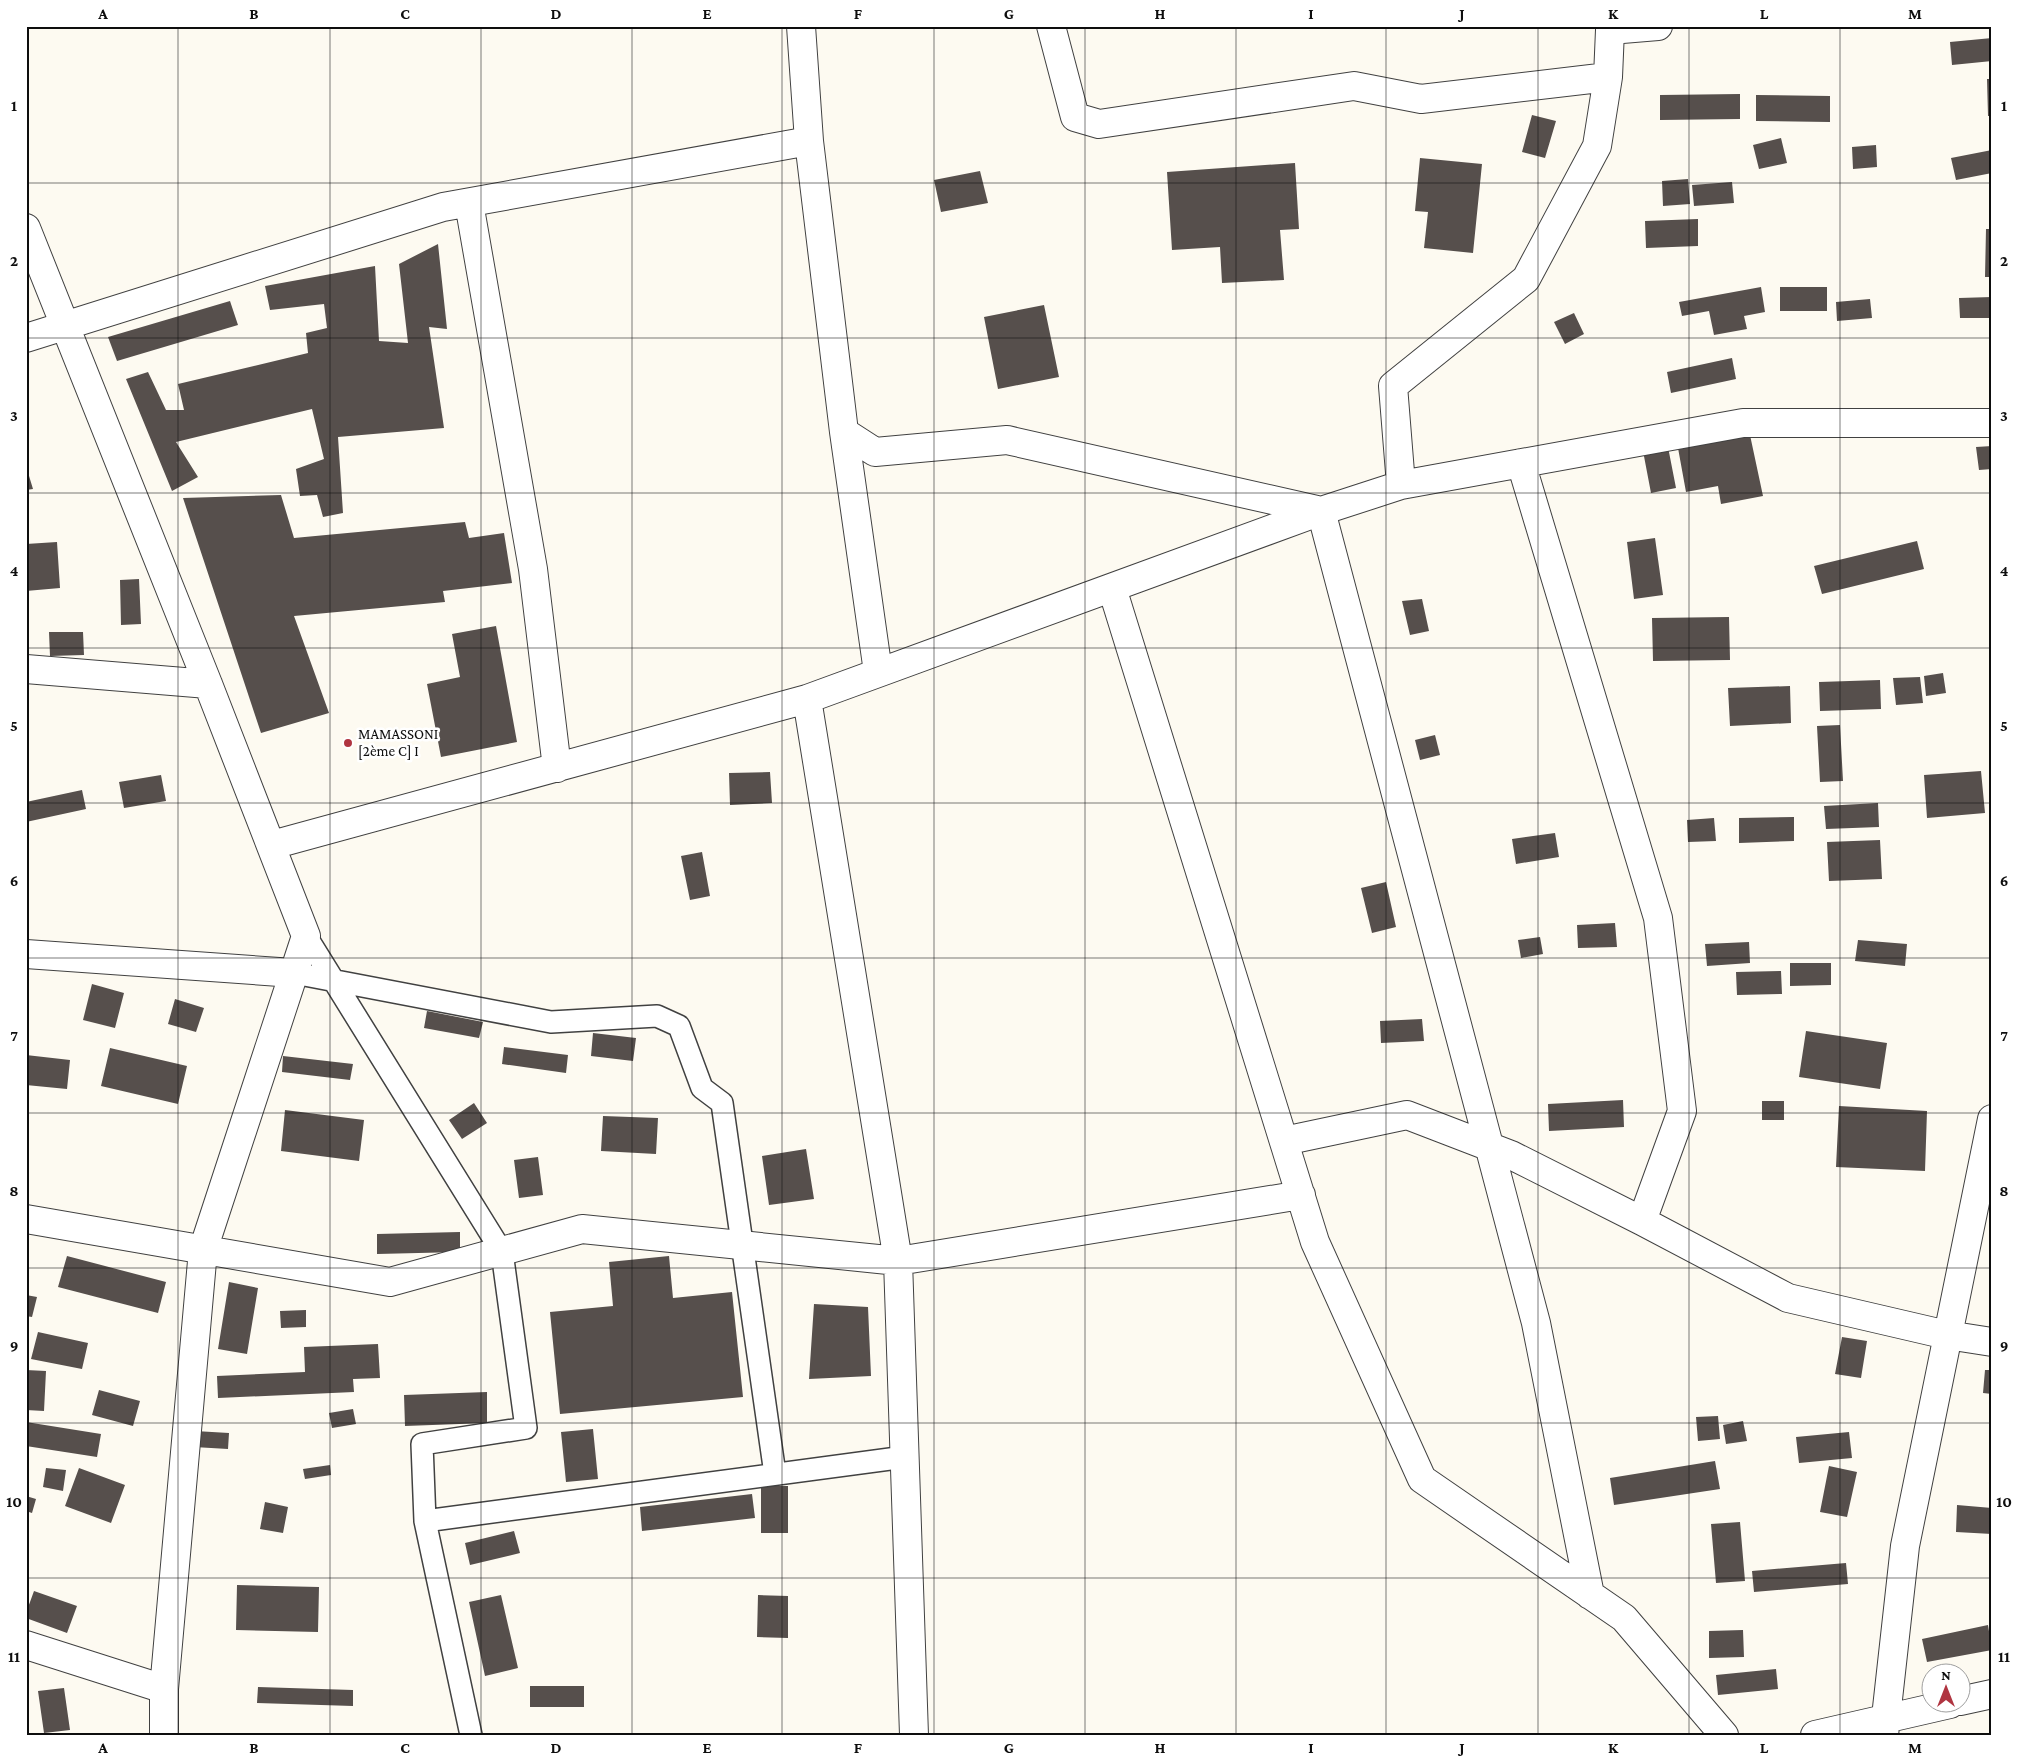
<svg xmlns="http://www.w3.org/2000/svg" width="2018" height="1761" font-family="'Crimson Pro',serif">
<rect width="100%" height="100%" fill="#fdfaf1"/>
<path fill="#564f4c" d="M1992 38V61L1952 65 1950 42Z
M1987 79H1992V116H1988Z
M1740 94V119L1660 120V95Z
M1756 95 1830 96V122L1756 121Z
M1532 115 1556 121 1545 158 1522 152Z
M1781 138 1787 163 1759 169 1753 145Z
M1876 145 1877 167 1853 169 1852 147Z
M1992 150V173L1956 180 1951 158Z
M1420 158 1482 164 1473 253 1424 248 1428 212 1415 211Z
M1295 163 1299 229 1280 230 1284 280 1222 283 1220 247 1172 250 1167 172Z
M980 171 988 203 941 212 934 180Z
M1688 179 1690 204 1663 206 1662 181Z
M1732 182 1734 203 1694 206 1692 185Z
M1698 219V246L1646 248 1645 221Z
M1986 229H1992V277H1985Z
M438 244 447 329 429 327 444 428 338 437 343 513 323 517 317 495 300 496 296 469 324 459 312 409 176 442 198 477 172 491 126 379 148 372 166 410H184L178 384 308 353 306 333 327 328 324 304 270 310 265 286 375 266 379 341 408 343 399 264Z
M1761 287 1765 312 1744 316 1747 329 1714 335 1709 311 1682 316 1679 302Z
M1780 287H1827V311H1780Z
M1992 297V318H1960L1959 298Z
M1870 299 1872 318 1837 321 1836 302Z
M230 301 238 325 117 361 108 337Z
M1044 305 1059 377 998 389 984 317Z
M1574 313 1584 334 1565 344 1554 322Z
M1732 358 1736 379 1671 393 1667 372Z
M1750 435 1763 496 1721 504 1718 486 1686 492 1678 448Z
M1992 446V469L1979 470 1976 447Z
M1668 447 1676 488 1651 493 1643 451Z
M26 466 33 489 26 490Z
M281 495 294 538 465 522 469 538 504 533 512 583 443 591 445 602 294 616 329 713 261 733 183 498Z
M1655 538 1663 595 1634 599 1627 542Z
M1917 541 1924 569 1822 594 1814 566Z
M57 542 60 588 26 591V544Z
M139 579 141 624 121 625 120 580Z
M1422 599 1429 631 1410 635 1402 601Z
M1729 617 1730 660 1653 661 1652 618Z
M496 626 517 742 441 757 427 684 460 677 452 634Z
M49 632H83L84 655 50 656Z
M1943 673 1946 693 1926 696 1924 676Z
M1920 677 1923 703 1896 705 1893 678Z
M1880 680 1881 709 1820 711 1819 682Z
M1790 686 1791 723 1730 726 1728 688Z
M1840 725 1843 781 1820 782 1817 726Z
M1435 735 1440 755 1420 760 1415 740Z
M1981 771 1985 813 1927 818 1924 775Z
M770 772 772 803 730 805 729 773Z
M161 775 166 801 124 808 119 782Z
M82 790 86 809 26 822V802Z
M1878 803 1879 827 1826 829 1824 806Z
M1794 817V841L1739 843V818Z
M1714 818 1716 841 1688 842 1687 820Z
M1555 833 1559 857 1516 864 1512 839Z
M1880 840 1882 879 1829 881 1827 842Z
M702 852 710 896 690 900 681 856Z
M1386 882 1396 927 1372 933 1361 888Z
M1615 923 1617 947 1578 948 1577 925Z
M1540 937 1543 954 1521 958 1518 940Z
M1858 940 1907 944 1905 966 1855 961Z
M1749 942 1750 963 1707 966 1705 944Z
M1790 963H1831V985L1790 986Z
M1781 971 1782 994 1737 995 1736 972Z
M92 984 124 993 115 1028 83 1020Z
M175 999 204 1008 196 1032 168 1024Z
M427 1011 483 1022 479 1038 424 1028Z
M1422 1019 1424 1041 1381 1043 1380 1021Z
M1806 1031 1887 1043 1880 1089 1799 1077Z
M593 1033 636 1038 633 1061 591 1056Z
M504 1047 568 1055 566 1073 502 1064Z
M110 1048 187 1066 178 1104 101 1086Z
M26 1055 70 1060 67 1089 26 1085Z
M283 1056 353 1064 350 1080 282 1072Z
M1623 1100 1624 1127 1549 1131 1548 1104Z
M1762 1101H1784V1120H1762Z
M474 1103 487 1123 462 1139 449 1120Z
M1839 1106 1927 1111 1925 1171 1836 1167Z
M285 1110 364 1120 359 1161 281 1151Z
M603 1116 658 1118 656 1154 601 1151Z
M806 1149 814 1199 769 1205 762 1156Z
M538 1157 543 1195 519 1198 514 1160Z
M460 1232V1252L377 1254V1234Z
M67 1256 166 1282 158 1313 58 1287Z
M669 1256 673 1298 732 1292 743 1397 560 1414 550 1312 613 1306 609 1262Z
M229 1282 258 1288 247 1354 218 1349Z
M26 1295 37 1297 32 1317 26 1316Z
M814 1304 868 1307 871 1376 809 1379Z
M306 1310V1327L281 1328 280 1311Z
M38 1332 88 1343 82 1369 31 1359Z
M1842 1337 1867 1341 1861 1378 1835 1374Z
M378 1344 380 1378 353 1379 354 1392 218 1398 217 1376 305 1372 304 1347Z
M26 1370 46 1371 44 1411 26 1410Z
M1985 1370H1992V1394L1983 1393Z
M99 1390 140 1401 133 1426 92 1415Z
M487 1392V1423L405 1426 404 1395Z
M353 1409 356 1424 332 1428 329 1413Z
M1718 1416 1720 1439 1698 1441 1696 1417Z
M1743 1421 1747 1441 1726 1444 1723 1425Z
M26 1422 101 1434 97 1457 26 1446Z
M593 1429 598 1479 566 1482 561 1432Z
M195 1431 229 1433 228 1449 194 1447Z
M1849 1432 1852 1458 1799 1463 1796 1437Z
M1715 1461 1720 1489 1614 1505 1610 1478Z
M330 1465 331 1475 305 1479 303 1469Z
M1829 1466 1857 1472 1847 1517 1820 1512Z
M46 1468 66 1470 63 1491 43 1487Z
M79 1468 125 1485 111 1523 65 1506Z
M761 1486H788V1533H761Z
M752 1494 755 1518 642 1531 640 1507Z
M26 1496 36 1499 32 1513 26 1511Z
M265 1502 288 1507 283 1533 260 1529Z
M1957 1505 1992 1508V1534L1956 1532Z
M1740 1522 1745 1581 1716 1583 1711 1524Z
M514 1531 520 1553 470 1565 465 1543Z
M1846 1563 1848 1584 1754 1592 1752 1571Z
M237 1585 319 1587 318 1632 236 1630Z
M34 1591 77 1606 67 1633 26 1618V1613Z
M501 1595 518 1668 485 1676 469 1602Z
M758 1595 788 1596V1638L757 1637Z
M1988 1625 1992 1650 1927 1662 1922 1639Z
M1743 1630 1744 1657 1709 1658V1631Z
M1776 1669 1778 1689 1718 1695 1716 1675Z
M530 1686H584V1707H530Z
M258 1687 353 1690V1706L257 1703Z
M64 1688 70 1730 44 1733 38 1691Z"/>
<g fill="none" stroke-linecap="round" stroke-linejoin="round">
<defs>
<path id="lane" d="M306 936 502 1252 526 1428 422 1444 425 1521 471 1735
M294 973 551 1022 657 1016 679 1026 702 1088 722 1103 775 1474
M425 1521 905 1457"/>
<path id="street" d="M801 26 809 141 844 432 875 452 1007 440 1321 511 1536 1323 1590 1595
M1051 26 1075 117 1099 124 1354 86 1421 99 1608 77
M469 203 533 569 557 768
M26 228 208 684 306 936 203 1250 164 1689V1735
M26 338 443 207 809 141
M844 432 878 672
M1521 463 1658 918 1682 1111 1642 1221
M1401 485 1393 386 1526 279 1597 146 1608 77 1610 30 1658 26
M1112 588 1315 1242 1422 1479 1624 1618 1724 1735
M26 669 208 684
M807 699 898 1261 914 1735
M272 845 807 699 1321 511 1401 485 1743 423H1992
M26 954 294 973
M1284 1141 1407 1115 1511 1155 1642 1221 1788 1298 1947 1335 1992 1342
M26 1219 390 1282 582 1229 898 1261 1301 1195
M26 1645 164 1689
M1960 1701 1992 1694
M1815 1735 1950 1704
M1884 1735 1905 1546 1992 1119"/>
</defs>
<use href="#lane" stroke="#414141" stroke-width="24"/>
<use href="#street" stroke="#414141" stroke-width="30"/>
<use href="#lane" stroke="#fff" stroke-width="21"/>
<use href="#street" stroke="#fff" stroke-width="28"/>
</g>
<path fill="none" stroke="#0e0e0e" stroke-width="1" stroke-opacity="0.55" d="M178 26V1735M330 26V1735M481 26V1735M632 26V1735M782 26V1735M934 26V1735M1085 26V1735M1236 26V1735M1386 26V1735M1538 26V1735M1689 26V1735M1840 26V1735M26 183H1992M26 338H1992M26 493H1992M26 648H1992M26 803H1992M26 958H1992M26 1113H1992M26 1268H1992M26 1423H1992M26 1578H1992"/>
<circle fill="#b03541" stroke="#fff" stroke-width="2" cx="348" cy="743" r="5"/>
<g text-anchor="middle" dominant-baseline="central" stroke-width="5" stroke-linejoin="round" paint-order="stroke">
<g font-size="15" fill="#0e0e0e" stroke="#fff" text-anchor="start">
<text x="358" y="734">MAMASSONI<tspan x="358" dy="17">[2ème C] I</tspan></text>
</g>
</g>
<rect width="2018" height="1761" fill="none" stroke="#ffffff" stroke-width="55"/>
<g transform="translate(1946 1688)"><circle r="24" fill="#ffffff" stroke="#9f9f9f"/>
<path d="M0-4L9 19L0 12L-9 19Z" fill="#b03541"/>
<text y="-8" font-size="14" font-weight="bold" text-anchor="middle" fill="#0e0e0e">N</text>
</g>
<rect x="28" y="28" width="1962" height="1706" fill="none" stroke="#0e0e0e" stroke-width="2"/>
<g font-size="16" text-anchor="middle" font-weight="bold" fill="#0e0e0e">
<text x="103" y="19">A</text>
<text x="254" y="19">B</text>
<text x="405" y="19">C</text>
<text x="556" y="19">D</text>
<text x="707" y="19">E</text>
<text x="858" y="19">F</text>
<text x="1009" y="19">G</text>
<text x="1160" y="19">H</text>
<text x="1311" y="19">I</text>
<text x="1462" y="19">J</text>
<text x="1613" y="19">K</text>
<text x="1764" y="19">L</text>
<text x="1915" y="19">M</text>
<text x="14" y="111">1</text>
<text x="2004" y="111">1</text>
<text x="14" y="266">2</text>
<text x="2004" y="266">2</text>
<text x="14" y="421">3</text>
<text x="2004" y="421">3</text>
<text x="14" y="576">4</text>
<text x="2004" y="576">4</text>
<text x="14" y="731">5</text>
<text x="2004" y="731">5</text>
<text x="14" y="886">6</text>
<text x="2004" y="886">6</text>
<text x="14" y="1041">7</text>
<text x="2004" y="1041">7</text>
<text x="14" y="1196">8</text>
<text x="2004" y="1196">8</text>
<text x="14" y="1351">9</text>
<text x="2004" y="1351">9</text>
<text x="14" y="1507">10</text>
<text x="2004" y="1507">10</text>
<text x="14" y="1662">11</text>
<text x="2004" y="1662">11</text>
<text x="103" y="1753">A</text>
<text x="254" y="1753">B</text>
<text x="405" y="1753">C</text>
<text x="556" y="1753">D</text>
<text x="707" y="1753">E</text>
<text x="858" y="1753">F</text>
<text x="1009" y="1753">G</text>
<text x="1160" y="1753">H</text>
<text x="1311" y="1753">I</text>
<text x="1462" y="1753">J</text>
<text x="1613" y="1753">K</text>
<text x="1764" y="1753">L</text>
<text x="1915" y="1753">M</text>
</g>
</svg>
